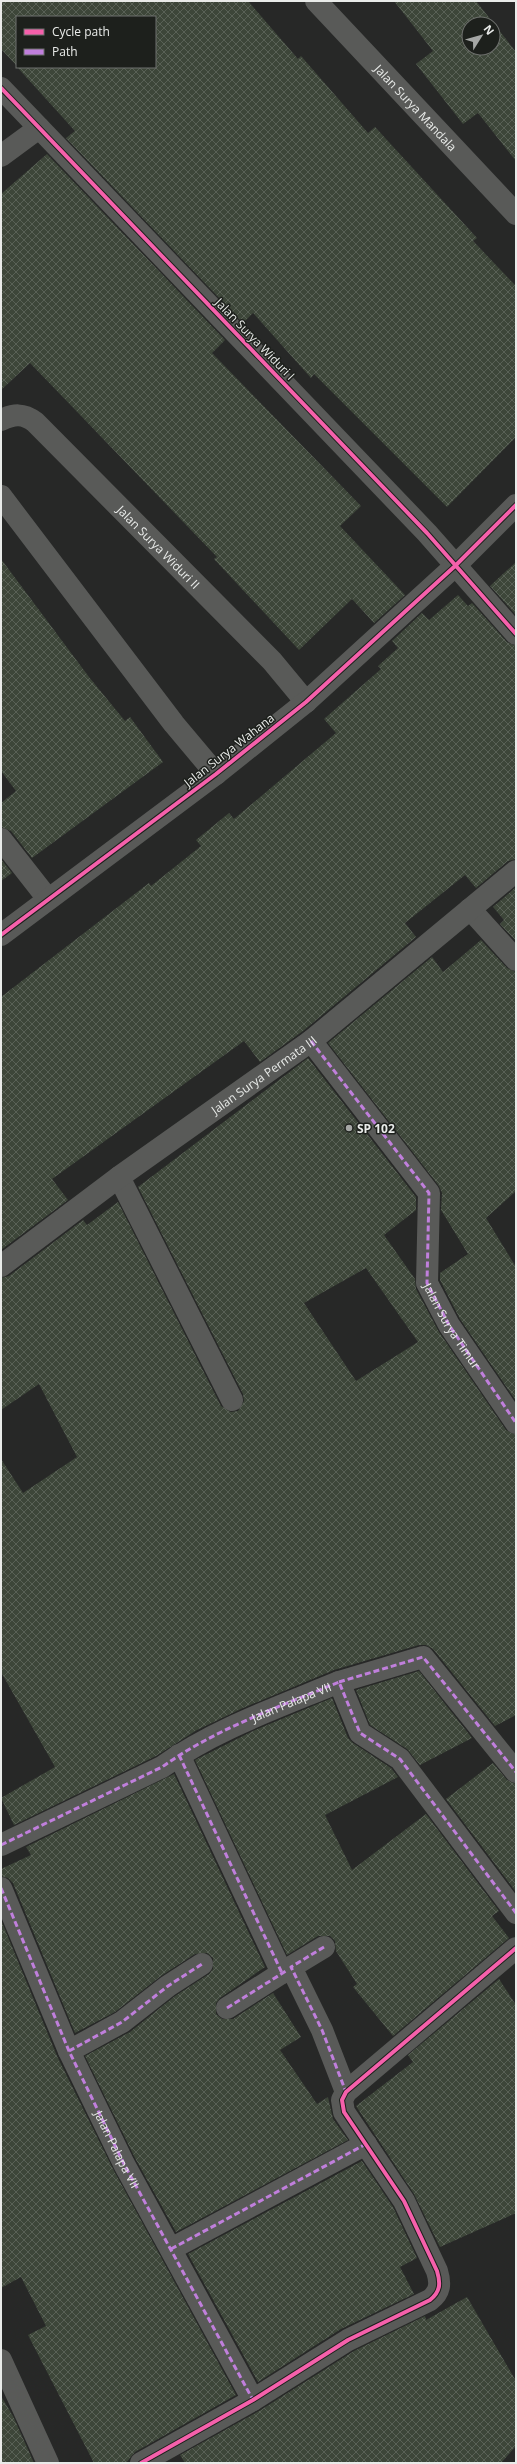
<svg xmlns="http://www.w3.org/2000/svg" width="517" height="2464" font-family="'Open Sans',sans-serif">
<defs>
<pattern id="building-cross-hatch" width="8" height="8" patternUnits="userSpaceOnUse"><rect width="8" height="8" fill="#3d4639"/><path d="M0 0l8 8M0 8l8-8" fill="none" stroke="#596156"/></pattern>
</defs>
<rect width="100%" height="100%" fill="#272827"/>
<path fill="url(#building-cross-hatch)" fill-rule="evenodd" d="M1 1H248L298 59 301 56 368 133 375 127 477 238 473 241 516 286V437L447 507 314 374 311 378 253 313 243 323 66 138 75 131 17 67H155V17H17V66L1 49Z
M394 1H476L516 52V161L478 113 463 124 416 64 433 51ZM469 24H493V48H469Z
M47 154 225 340 212 353 361 506 340 526 405 595 374 623 352 599 299 650 214 559 217 557 30 363 1 390V194Z
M1 559 89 677 125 721 130 717 163 762 32 858 11 831 1 827V803L16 791 1 771Z
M516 562V615L490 586Z
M458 595 468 606 472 603 507 642 516 646V859L508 861 476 888 465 875 405 923 416 937 303 1031 260 1062 244 1041 52 1179 68 1200 1 1250V997L149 883 151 886 201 846 196 840 229 813 234 819 336 733 324 719 381 669 378 666 398 648 392 641 422 613 429 620Z
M1 859 12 873 1 881Z
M516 887V941L500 924 504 920 493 907Z
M481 940 507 968 516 972V1191L486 1218 516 1267V1401L460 1319 440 1280V1273L468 1254 441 1210 442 1193 439 1186 328 1043 432 957 443 972Z
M308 1058 416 1197V1210L384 1235 415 1279 416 1289 439 1332 506 1430 516 1435V1715L495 1726 433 1649 426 1645H419L334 1670 243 1708 197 1730 156 1756 14 1825 1 1798 55 1767 1 1672V1459L23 1493 77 1457 39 1384 1 1410V1278L9 1276 83 1220 87 1225 118 1202 221 1406 231 1412 238 1411 244 1401 243 1394 138 1187ZM366 1268 418 1342 356 1381 304 1303Z
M419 1671 472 1738 420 1765 407 1749 370 1725 356 1690Z
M332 1698 348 1738 353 1743 391 1768 398 1777 325 1815 352 1870 426 1814 499 1911 492 1916 509 1938 393 2036 353 1987 357 1984 336 1951 335 1941 330 1936H318L287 1955 195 1760 253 1731Z
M493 1763 507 1780 516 1784V1892L446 1799Z
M174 1774 265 1967 220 1998 216 2003V2014L222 2019H233L273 1993 301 2037 280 2050 317 2104 328 2097 333 2119 348 2140 176 2232 135 2158 85 2056 130 2032 175 1996 209 1974 213 1969V1958L207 1953 195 1954 161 1976 115 2012 75 2033 13 1883 8 1878 1 1876V1869L31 1855 26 1847Z
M1 1920 57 2056 113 2169 236 2395 135 2452 126 2463H94L28 2335 46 2326 21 2277 1 2288Z
M499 1979 516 2005V2213L440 2247 414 2194 356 2106 413 2062 408 2055Z
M362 2161 393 2207 417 2258 400 2267 414 2294 341 2329 258 2382 188 2254Z
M467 2297 516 2381V2446L501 2463H185L180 2455 259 2411 354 2351 425 2316 426 2320Z
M1 2396 13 2416 34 2463H1Z"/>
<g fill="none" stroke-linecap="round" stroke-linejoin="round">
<g stroke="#595a58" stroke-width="22">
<path id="s1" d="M316 1 516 214"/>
<path d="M1 88 427 533 516 634"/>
<path d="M1 156 39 128"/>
<path id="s2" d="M1 420C14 414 23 413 35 422L272 661 306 702"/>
<path d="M1 496 174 724 216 774"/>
<path d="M1 839 48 899"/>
<path d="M470 909 516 960"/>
<path d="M1 935 216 774 306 702 455 566 516 505"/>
<path d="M311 1041 429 1193 427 1283 449 1325 516 1423"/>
<path d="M119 1177 232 1400"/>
<path id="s3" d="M1 1266 119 1177 311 1041 516 871"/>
<path d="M339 1682 423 1657 516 1772"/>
<path d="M179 1755 282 1973"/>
<path d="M1 1845 162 1767C215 1729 279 1707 339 1682L360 1733 400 1759 516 1913"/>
<path d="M1 1888 69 2051 124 2164 253 2400"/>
<path d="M324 1947 291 1967 322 2030 346 2092"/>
<path d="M227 2008 291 1967"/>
<path d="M69 2051 122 2022 168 1986 202 1964"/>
<path d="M171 2249 366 2144"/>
<path d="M1 2360 48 2463"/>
<path d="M141 2463 253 2400 348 2340 430 2300C440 2292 441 2284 437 2271L404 2201 344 2112 342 2100 346 2092 516 1948"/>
</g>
<g stroke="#c07fdc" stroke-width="3" stroke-dasharray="6 3" stroke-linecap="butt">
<path id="s4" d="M311 1041 429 1193 427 1283 449 1325 516 1423"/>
<path d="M339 1682 423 1657 516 1772"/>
<path d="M179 1755 282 1973"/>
<path id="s5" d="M1 1845 162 1767C215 1729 279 1707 339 1682L360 1733 400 1759 516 1913"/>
<path id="s6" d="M1 1888 69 2051 124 2164 253 2400"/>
<path d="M324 1947 291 1967 322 2030 346 2092"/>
<path d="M227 2008 286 1971"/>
<path d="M69 2051 122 2022 168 1986 202 1964"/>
<path d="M171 2249 366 2144"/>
</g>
<defs>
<path id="cycleway" d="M1 88 427 533 516 634
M1 935 216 774 306 702 455 566 516 505
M141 2463 253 2400 348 2340 430 2300C440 2292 441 2284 437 2271L404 2201 344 2112 342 2100 346 2092 516 1948"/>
</defs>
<use href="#cycleway" stroke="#1d201c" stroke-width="6"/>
<use href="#cycleway" stroke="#f560ab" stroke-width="4"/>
</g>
<circle fill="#a5a7a5" stroke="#1d201c" stroke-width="1.5" cx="349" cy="1128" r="4"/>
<g text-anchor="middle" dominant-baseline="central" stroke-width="3" stroke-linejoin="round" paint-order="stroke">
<g font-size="12" fill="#e9ebe9" stroke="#1d201c">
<text stroke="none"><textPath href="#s1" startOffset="146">Jalan Surya Mandala</textPath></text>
<text transform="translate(255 339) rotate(46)">Jalan Surya Widuri I</text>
<text stroke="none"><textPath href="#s2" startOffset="212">Jalan Surya Widuri II</textPath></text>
<text transform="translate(229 750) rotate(-38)">Jalan Surya Wahana</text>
<text stroke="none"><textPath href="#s3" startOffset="325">Jalan Surya Permata III</textPath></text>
<text stroke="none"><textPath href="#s4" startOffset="332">Jalan Surya Timur</textPath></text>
<text stroke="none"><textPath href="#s5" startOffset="324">Jalan Palapa VII</textPath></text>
<text stroke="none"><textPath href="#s6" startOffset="286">Jalan Palapa VII</textPath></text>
</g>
<g font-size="12" font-weight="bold" fill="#e9ebe9" stroke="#1d201c" text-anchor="start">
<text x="357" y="1128">SP 102</text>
</g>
</g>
<rect width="517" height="2464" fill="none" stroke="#e9ebe9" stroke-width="4"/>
<rect x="16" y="16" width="140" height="52" fill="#1d201c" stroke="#6f716e"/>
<rect x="24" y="29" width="20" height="6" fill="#f560ab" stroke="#6f716e"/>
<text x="52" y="36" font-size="12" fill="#e9ebe9">Cycle path</text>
<rect x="24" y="49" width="20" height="6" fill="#c07fdc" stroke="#6f716e"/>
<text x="52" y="56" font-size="12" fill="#e9ebe9">Path</text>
<g transform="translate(481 36) rotate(53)"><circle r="19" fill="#1d201c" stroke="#6f716e"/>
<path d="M0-3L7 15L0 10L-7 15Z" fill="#a5a7a5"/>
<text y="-6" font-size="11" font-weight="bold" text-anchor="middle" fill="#e9ebe9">N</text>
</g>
</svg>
